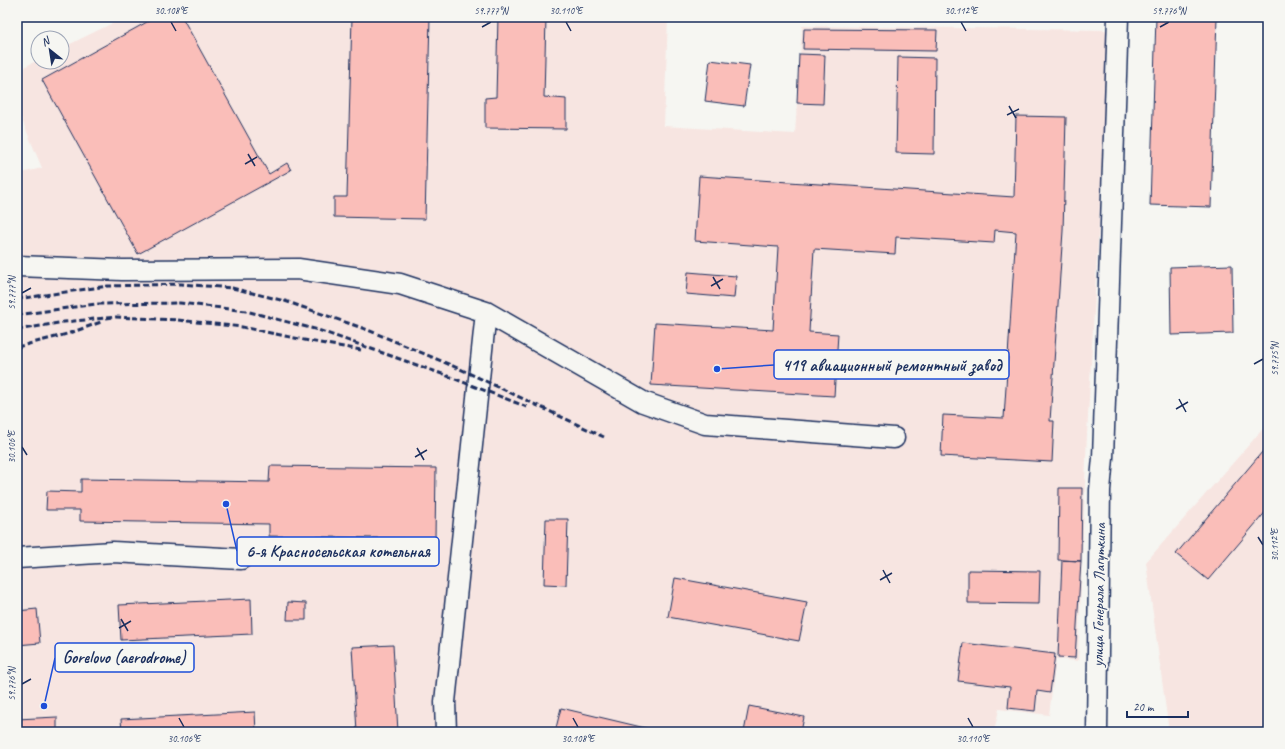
<svg xmlns="http://www.w3.org/2000/svg" width="1285" height="749" font-family="Caveat,sans-serif">
<rect width="100%" height="100%" fill="#f6f6f2"/>
<filter id="ink" filterUnits="userSpaceOnUse"><feTurbulence type="fractalNoise" baseFrequency=".025" numOctaves="2"/><feDisplacementMap in="SourceGraphic" scale="8" xChannelSelector="R" yChannelSelector="G"/><feConvolveMatrix kernelMatrix="1 2 1 2 8 2 1 2 1" color-interpolation-filters="sRGB"/></filter>
<g filter="url(#ink)">
<path fill="#f7e5e1" d="M125 17H668L664 126 795 134 802 26 1110 30 1087 434 1078 661 1056 659 1049 715 999 709 994 732H17V174L42 168 17 108V81L26 66 38 60V62H62V48Z
M1268 423V732H1169L1146 562Z"/>
<path fill="#fabeb9" stroke="#1b2f5e" d="M156 17H182L269 174 287 163 291 170 138 254 42 80Z
M352 17H430L425 219 334 217V197H347Z
M498 17H546L544 97 566 99V129L485 128V98L496 97Z
M1156 17H1217L1211 207 1150 205Z
M804 29 937 30 936 51 803 49Z
M799 54 825 55 823 104 797 103Z
M898 57 935 58 934 154 896 153Z
M710 60 750 65 744 106 705 101Z
M1016 116 1066 117 1063 231 1050 421H1054L1052 462 941 456 943 415 1004 418 1016 232 995 230 994 243 896 237 895 254 814 249 809 332 838 334 834 396 651 385 655 323 773 330 778 247 695 241 699 176 1014 197Z
M1232 265 1233 333 1171 335 1170 267Z
M688 272 736 276 734 298 686 294Z
M1268 445V509L1208 580 1176 554Z
M270 466 436 468 435 539 269 536V524L80 521V510H46L47 491 81 492V479L269 482Z
M1059 488H1082L1081 561 1058 560Z
M546 519H568L566 585 544 584Z
M1062 560 1081 561 1075 658 1058 657Z
M968 570 1040 571 1039 604 968 603Z
M675 578 807 602 799 641 668 617Z
M251 599 252 634 121 640 119 605Z
M288 602 306 603V620H287Z
M37 609 40 643 17 645V611Z
M963 643 1055 654 1050 693 1037 691 1035 711 1008 708 1010 687 958 681Z
M393 645 398 732H357L352 647Z
M749 706 804 717 801 732H744Z
M561 708 616 721 662 732H555Z
M255 712 256 732H122L121 719Z
M57 717V732H17V719Z"/>
<g fill="none" stroke-linecap="round" stroke-linejoin="round">
<defs>
<path id="minor" d="M17 266 122 270 298 269 400 284 486 312 643 402 705 424 894 438
M17 558 113 552 241 559
M446 732 445 702 486 312
M1097 732 1100 490 1103 458 1118 17"/>
</defs>
<use href="#minor" stroke="#1b2f5e" stroke-width="23"/>
<use href="#minor" stroke="#f6f6f2" stroke-width="20"/>
<path stroke="#1b2f5e" stroke-width="3" stroke-dasharray="6 3" stroke-linecap="butt" d="M17 299 108 286 181 284 232 288 285 301 368 330 460 369 604 437
M17 315 96 304 180 303 246 311 318 330 445 375 527 407
M17 330 64 322 116 317 178 320 242 327 309 341 361 350
M17 347 67 334 101 322"/>
</g>
</g>
<path fill="none" stroke="#1b2f5e" stroke-width="1.5" d="M171 22 176 31M566 22 571 31M961 22 966 31M482 27 491 22M1160 27 1169 22M1009 106 1016 118M1007 115 1019 109M248 154 255 166M245 164 257 157M713 277 720 289M711 286 723 279M22 293 31 288M1254 364 1263 359M1179 399 1186 412M1176 409 1188 402M22 447 27 455M417 448 424 460M415 457 427 450M1258 537 1263 545M883 570 890 583M880 580 892 573M121 619 128 631M119 628 131 621M22 684 31 679M179 718 184 727M573 718 578 727M968 718 973 727"/>
<g text-anchor="middle" dominant-baseline="central" stroke-width="3.5" stroke-linejoin="round" paint-order="stroke">
<g font-size="16" fill="#1b2f5e" stroke="#f6f6f2">
<text transform="translate(1099 595) rotate(-89)">улица Генерала Лагуткина</text>
</g>
</g>
<path fill="none" stroke="#1d4ed8" stroke-width="1.5" d="M717 369L774 365M226 504L237 551M44 706L55 658"/>
<g fill="#1d4ed8" stroke="#f6f6f2" stroke-width="1.5">
<circle cx="717" cy="369" r="4"/>
<circle cx="226" cy="504" r="4"/>
<circle cx="44" cy="706" r="4"/>
</g>
<g fill="#f6f6f2" stroke="#1d4ed8" stroke-width="1.5">
<rect x="774" y="350" width="235" height="29" rx="4"/>
<rect x="237" y="537" width="202" height="29" rx="4"/>
<rect x="55" y="643" width="139" height="29" rx="4"/>
</g>
<g font-size="17" text-anchor="middle" font-weight="bold" fill="#1b2f5e">
<text x="892" y="371">419 авиационный ремонтный завод</text>
<text x="338" y="557">6-я Красносельская котельная</text>
<text x="124" y="663">Gorelovo (aerodrome)</text>
</g>
<rect width="1285" height="749" fill="none" stroke="#f6f6f2" stroke-width="44"/>
<g transform="translate(50 50) rotate(330)"><circle r="19" fill="#f6f6f2" stroke="#9ea6b7"/>
<path d="M0-3L7 15L0 10L-7 15Z" fill="#1b2f5e"/>
<text y="-6" font-size="11" font-weight="bold" text-anchor="middle" fill="#1b2f5e">N</text>
</g>
<path d="M1127 711v6h61v-6" fill="none" stroke="#1b2f5e" stroke-width="2"/>
<text x="1133" y="711" font-size="12" fill="#1b2f5e" stroke="#f6f6f2" stroke-width="3" paint-order="stroke">20 m</text>
<rect x="22" y="22" width="1241" height="705" fill="none" stroke="#1b2f5e" stroke-width="1.5"/>
<g font-size="10" text-anchor="middle" fill="#1b2f5e">
<text x="171" y="14">30.108°E</text>
<text x="491" y="14">59.777°N</text>
<text x="566" y="14">30.110°E</text>
<text x="961" y="14">30.112°E</text>
<text x="1169" y="14">59.776°N</text>
<text transform="translate(11 293) rotate(-90)" y="4">59.777°N</text>
<text transform="translate(1274 359) rotate(-90)" y="4">59.775°N</text>
<text transform="translate(11 447) rotate(-90)" y="4">30.106°E</text>
<text transform="translate(1274 545) rotate(-90)" y="4">30.112°E</text>
<text transform="translate(11 684) rotate(-90)" y="4">59.776°N</text>
<text x="184" y="742">30.106°E</text>
<text x="578" y="742">30.108°E</text>
<text x="973" y="742">30.110°E</text>
</g>
</svg>
